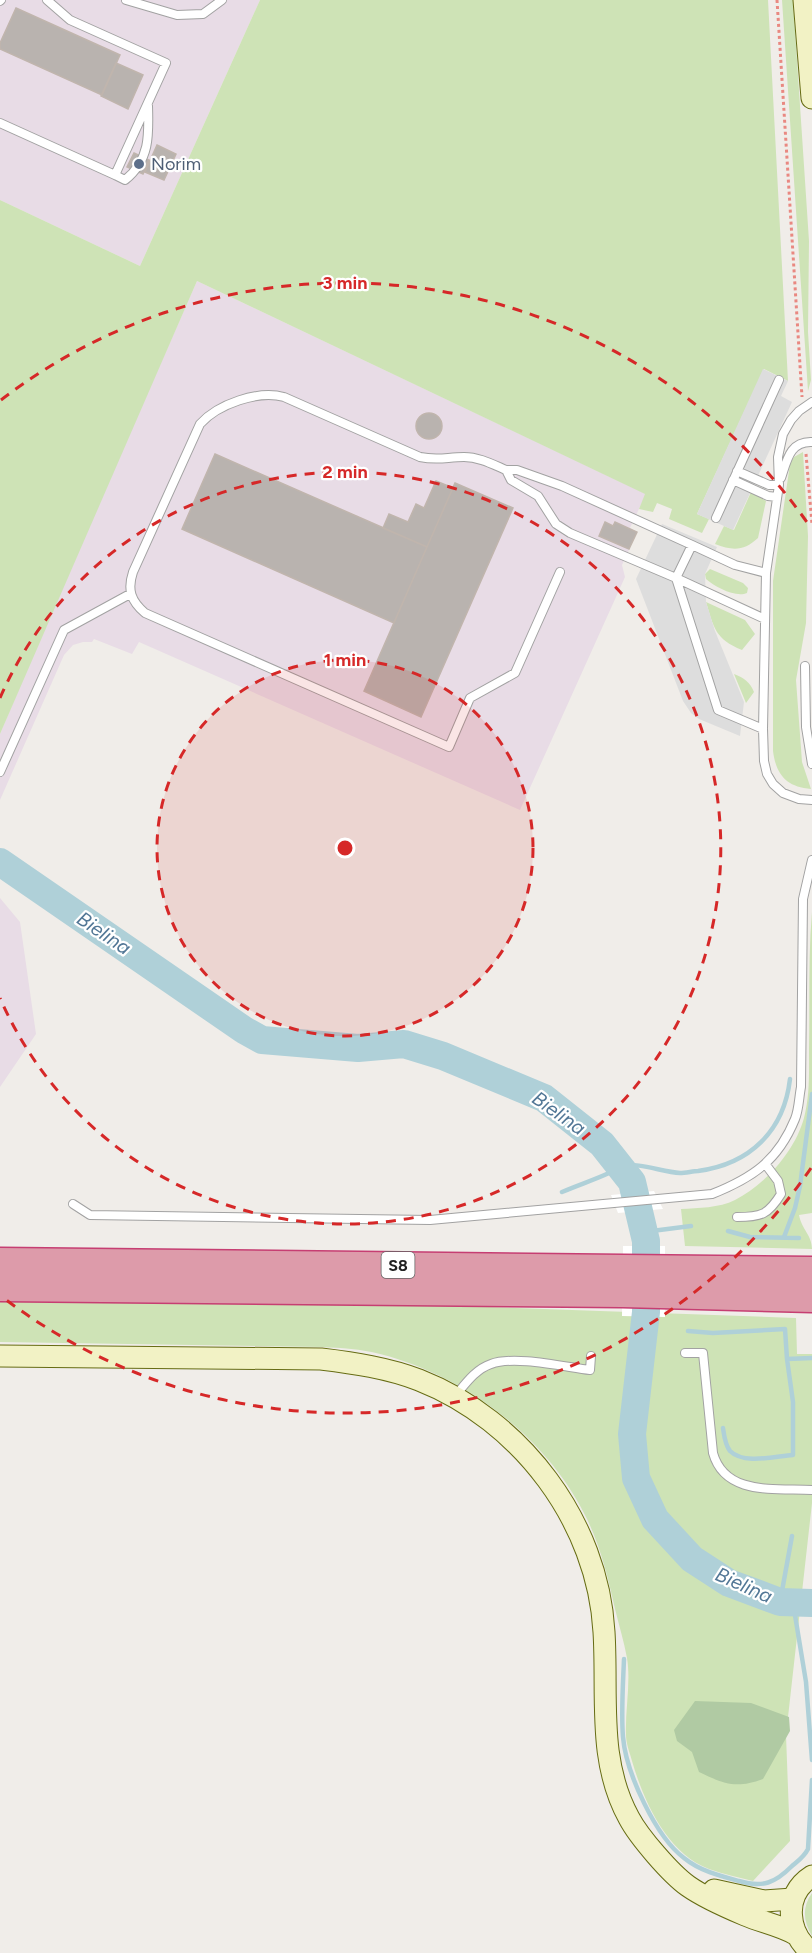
<svg xmlns="http://www.w3.org/2000/svg" width="812" height="1953" font-family="Figtree,sans-serif">
<rect width="100%" height="100%" fill="#f0ede9"/>
<path fill="#e8dce6" d="M0 0H260L140 266 0 200Z
M197 281 646 494 630 528 637 532 622 565 625 577 520 810 139 642 132 654 94 639 92 642H83L73 645 64 655 0 800V734L53 608Z
M0 898 20 922 36 1034 0 1087Z"/>
<path fill="#cee3b6" d="M260 0H768L788 381 764 369 697 514 709 519 702 533 669 519 672 509 657 503 653 512 639 509 645 494 197 281 0 734V200L140 266Z
M782 0H793L809 241 808 332 811 380 808 391Z
M803 452 808 536 806 623 796 680 802 762 811 789C787 787 776 775 773 751V581L790 464 794 457Z
M751 492 766 501 758 538C744 551 733 551 715 544L724 526 734 530Z
M710 569 743 583 748 588 747 593C736 598 715 587 706 579L705 574Z
M706 602 745 620 755 634 742 650C715 639 714 628 706 602Z
M734 674C744 678 750 682 754 692L746 703Z
M812 912V1213L799 1215C802 1230 812 1235 812 1249L685 1246 681 1209C698 1208 719 1208 735 1200 765 1185 795 1151 804 1118 810 1095 809 1072 809 1049 810 1003 808 957 812 912Z
M0 1301 376 1303 796 1318 797 1354H812V1503L786 1735 790 1841 753 1881C738 1877 723 1874 709 1869 667 1853 644 1802 632 1761 630 1753 626 1744 626 1735 625 1710 631 1683 627 1658 624 1642 619 1625 615 1609 608 1578 601 1548 587 1519 548 1438 466 1376 380 1354 361 1349 341 1348 322 1347L0 1342Z
M812 1893V1936C803 1921 802 1907 812 1893Z"/>
<path fill="#b0caa3" d="M695 1701 751 1703 789 1717 790 1731 763 1779C736 1789 724 1784 699 1772L692 1752 677 1741 674 1730Z"/>
<path fill="#ddd" d="M763 369 788 381 781 396 792 402 733 530 697 514Z
M662 524 717 547 705 574 706 602 715 631 744 702 740 736 699 719 691 713 683 701 636 579Z"/>
<path fill="#fff" d="M654 1191 663 1209 618 1213 611 1195Z
M623 1246H665V1317L622 1316Z"/>
<g fill="none" stroke-linecap="round" stroke-linejoin="round">
<path stroke="#afd0d8" stroke-width="4.5" d="M562 1192C578 1185 594 1180 609 1173 613 1171 617 1167 621 1166 639 1162 662 1172 680 1173 686 1173 693 1171 698 1171 750 1164 784 1131 790 1079
M728 1231 750 1237 799 1238
M644 1232 691 1226
M784 1237 795 1208 800 1186 812 1094
M688 1331 713 1333 785 1329 787 1359 793 1402V1455C776 1456 744 1465 730 1451 725 1445 724 1435 723 1428
M787 1359 812 1358
M780 1602 792 1536
M793 1603 806 1682 812 1760
M624 1659C623 1685 621 1712 623 1737 626 1773 656 1837 684 1858 700 1871 720 1876 739 1881 763 1888 775 1883 792 1866 798 1861 804 1857 808 1849L812 1780"/>
<path stroke="#afd0d8" stroke-width="28" d="M0 862 244 1030 262 1040 358 1048 404 1044 443 1056 544 1098 602 1144 632 1182 646 1241V1312L632 1434 636 1478 655 1519 692 1559 729 1583 780 1602 812 1603"/>
</g>
<path fill="#b9b3af" stroke="#c0b5ad" stroke-width="1.5" d="M16 8 120 55 102 95 0 49V43Z
M116 63 143 75 128 109 101 96Z
M157 145 176 154 164 180 145 172Z
M134 153 149 160 143 174 127 167Z
M416 426a13 13 0 1 1 26 0a13 13 0 1 1-26 0Z
M215 454 427 547 394 623 182 529Z
M436 481 453 488 427 547 383 528 389 514 408 522 416 504 424 508Z
M455 483 513 508 421 717 364 691Z
M605 522 613 526 615 522 637 532 629 549 599 536Z"/>
<g fill="none" stroke-linecap="round" stroke-linejoin="round">
<defs>
<path id="lane" d="M126 0 177 15 203 14 222 0
M0 1 1 0
M0 123 115 175 166 63 70 20 47 0
M115 175 125 180C150 160 149 135 148 106
M812 402 799 411 791 420 783 434 778 457 779 485 766 573 763 729 764 761 767 774 773 784 783 793 799 799 812 800
M506 470C492 464 479 457 464 457 447 457 438 461 420 457L284 397C258 390 218 404 200 424L133 572C127 590 131 601 145 613L449 747 470 698 515 673 560 572
M737 471 769 485H779
M781 478C787 460 790 441 812 442
M733 480 768 496 777 497
M716 518 779 380
M692 545 562 486 517 470H506L511 480 538 496 556 524 570 533 676 578 765 619
M805 666 806 727 812 764
M763 729 718 710 676 578 692 545 735 565 766 573
M0 772 64 630 130 594
M73 1204 90 1215 430 1220 712 1194C752 1178 778 1161 795 1119 799 1109 799 1097 801 1087L803 899 812 860
M737 1217C761 1217 768 1215 781 1194L778 1181 766 1165
M685 1353H703L713 1453C725 1496 775 1488 812 1490
M456 1395C466 1383 476 1369 491 1364 514 1355 565 1367 590 1370L591 1356"/>
<path id="secondary" d="M804 0 812 98
M0 1356 321 1359C354 1363 388 1368 419 1380 521 1420 598 1522 604 1632 608 1696 597 1760 629 1818 639 1837 671 1874 688 1886 705 1898 726 1907 745 1915 761 1922 779 1925 795 1934
M812 1876C782 1895 787 1933 812 1953
M714 1890 764 1901 793 1899"/>
<path id="highway" d="M0 1262 812 1271
M0 1287 622 1293 812 1298"/>
</defs>
<use href="#lane" stroke="#a2a2a2" stroke-width="10"/>
<use href="#secondary" stroke="#666c13" stroke-width="23"/>
<use href="#highway" stroke="#c63e72" stroke-width="31"/>
<path stroke="#e98881" stroke-width="3" stroke-dasharray="3 3" stroke-linecap="butt" d="M777 0 802 397
M806 454 812 524"/>
<use href="#lane" stroke="#fff" stroke-width="8"/>
<use href="#secondary" stroke="#f2f2c5" stroke-width="21"/>
<use href="#highway" stroke="#dd9baa" stroke-width="28"/>
</g>
<circle cx="345" cy="848" r="188" fill="#d62828" fill-opacity=".12"/>
<g fill="none" stroke="#d62828" stroke-width="3" stroke-dasharray="10 8">
<circle cx="345" cy="848" r="188"/>
<path d="M0 698A376 376 0 1 1 0 998"/>
<path d="M811 1168A565 565 0 0 1 1 1296M1 400A565 565 0 0 1 811 528"/>
</g>
<circle fill="#5c6f8a" stroke="#fff" stroke-width="2" cx="139" cy="164" r="6"/>
<g text-anchor="middle" dominant-baseline="central" stroke-width="4.5" stroke-linejoin="round" paint-order="stroke">
<rect fill="#fff" stroke="#646464" stroke-width="1.5" x="381.5" y="1252" width="33" height="26" rx="4.5"/>
<g font-size="16" font-weight="bold" fill="#212121">
<text x="398" y="1265">S8</text>
</g>
<g font-size="18" fill="#4e5e75" stroke="#fff" text-anchor="start">
<text x="151" y="164">Norim</text>
</g>
<g font-size="20" font-style="italic" fill="#527796" stroke="#fff">
<text transform="translate(104 933) rotate(34)">Bielina</text>
<text transform="translate(559 1113) rotate(35)">Bielina</text>
<text transform="translate(744 1585) rotate(24)">Bielina</text>
</g>
</g>
<circle cx="345" cy="848" r="9" fill="#d62828" stroke="#fff" stroke-width="3"/>
<g font-size="18" text-anchor="middle" font-weight="bold" fill="#d62828" stroke="#fff" stroke-width="4.5" stroke-linejoin="round" paint-order="stroke">
<text x="345" y="289">3 min</text>
<text x="345" y="478">2 min</text>
<text x="345" y="666">1 min</text>
</g>
</svg>
